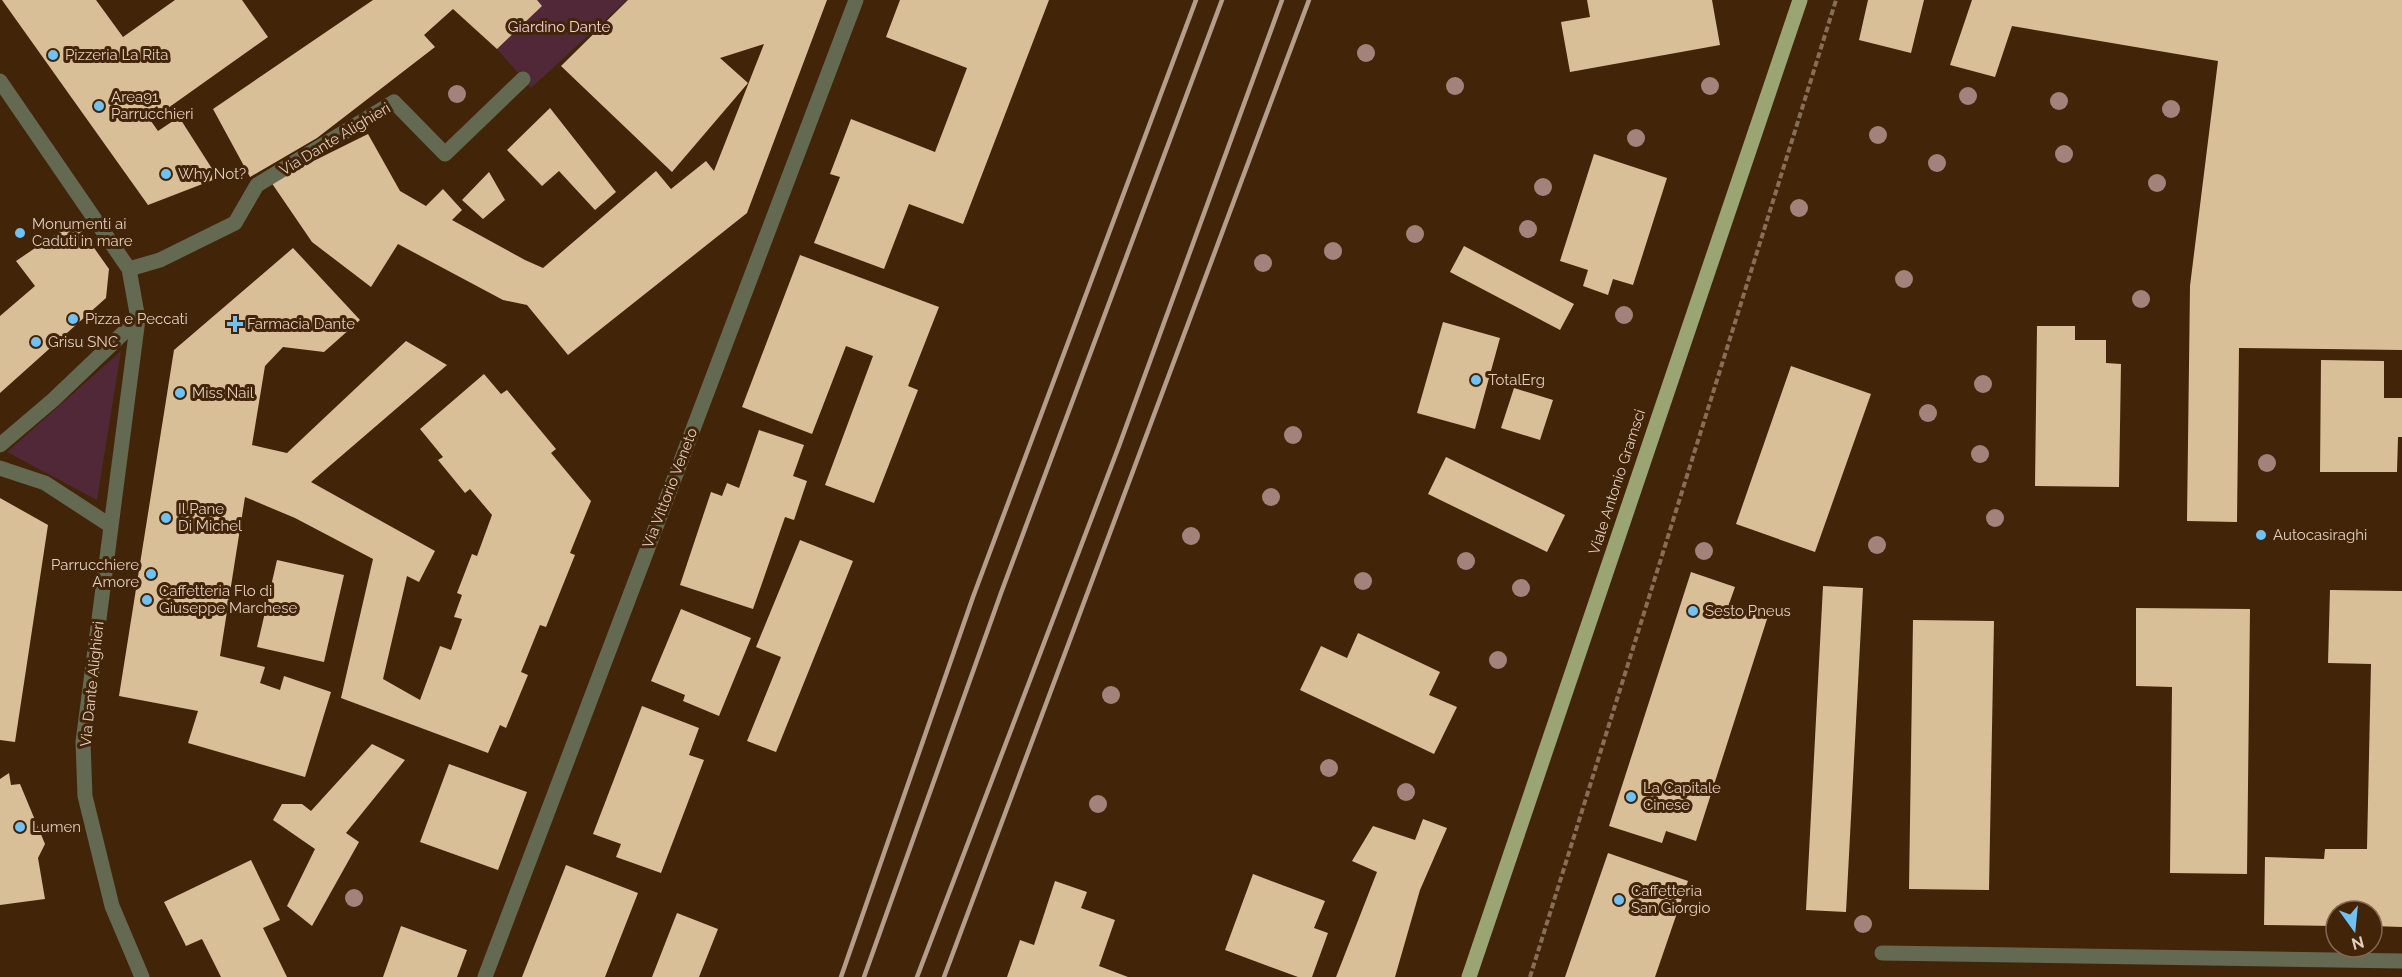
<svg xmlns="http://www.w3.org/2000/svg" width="2402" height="977" font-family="Raleway,sans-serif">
<rect width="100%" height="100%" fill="#422409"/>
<path fill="#512837" d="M537 0H627L531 88 497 49 542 6Z
M121 351 97 500 7 452Z"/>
<path fill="#d9bf98" d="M2 0H96L123 37 175 0H242L268 37 161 113 157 106 146 114 158 131 179 117 218 178 148 205Z
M373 0H537L542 6 497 49 453 9 424 35 435 47 317 138 250 177 213 109Z
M628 0H827L747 213 568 355 527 305 503 300 398 244 371 287 312 242 271 182 368 134 400 191 426 206 443 189 462 210 452 220 525 260 543 268 656 171 671 189 706 161 714 171 764 44 720 58 748 83 672 172 561 66Z
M900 0H1049L963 224 909 204 884 269 814 243 840 177 830 174 851 119 935 152 967 68 886 37Z
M1587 0H1712L1720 45 1570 72 1561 22 1590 17Z
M1868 0H1924L1911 53 1859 40Z
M1972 0H2402V350L2239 348 2237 522 2187 521 2190 286 2218 61 2012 26 1995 77 1950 65Z
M550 108 616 192 595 210 559 171 542 186 507 150Z
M1594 154 1667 178 1633 285 1613 279 1608 295 1583 286 1588 270 1560 261Z
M489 172 505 200 483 219 462 200Z
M75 221 109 269 106 298 0 393V316L35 286 16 261Z
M1464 246 1574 304 1560 330 1450 272Z
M293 248 360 320 324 352 283 347 265 366 252 445 287 453 406 341 447 365 311 482 435 551 419 582 407 576 383 679 420 700 440 646 451 650 462 619 454 617 462 595 457 593 472 554 477 556 492 515 470 489 465 493 438 460 443 457 420 429 484 374 501 394 507 390 556 449 551 453 591 501 570 553 575 555 546 627 540 625 521 672 528 675 506 728 500 725 488 753 341 698 373 559 295 518 245 497 220 656 265 667 260 683 280 690 284 676 331 692 305 777 188 743 198 711 119 696 174 350Z
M800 255 939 307 908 386 918 390 874 503 825 485 873 356 846 346 812 434 742 407Z
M1443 322 1500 338 1475 429 1417 413Z
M2037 326H2075V340H2106V363L2121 364 2119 487 2035 486Z
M2321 360 2384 361V398H2402V437H2398L2397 472H2320Z
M1791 366 1871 394 1815 552 1736 524Z
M1514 388 1553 400 1540 440 1501 428Z
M759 430 804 445 793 476 807 481 794 520 785 517 753 609 680 585 711 492 722 496 727 483 739 488Z
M1446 457 1565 515 1547 552 1428 494Z
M0 498 48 525 15 742 0 740Z
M800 540 853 561 776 752 747 741 781 657 756 647Z
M277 560 344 575 324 662 257 647Z
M1691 572 1735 587 1729 604 1768 616 1696 841 1666 831 1662 843 1609 826Z
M1823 586 1863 588 1846 912 1806 910Z
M2330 590 2402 591V927L2372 926V911H2336V926L2264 925 2265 857 2324 859 2325 849H2367L2371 664 2328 663Z
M2136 608 2250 609 2247 874 2170 873 2172 687 2136 686Z
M681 609 751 638 719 716 683 701 685 695 651 681Z
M1913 620 1994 621 1989 890 1909 889Z
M1358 633 1440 672 1429 695 1457 707 1434 754 1300 690 1321 646 1347 658Z
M642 706 699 728 689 755 704 760 661 873 616 857 621 844 593 834Z
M372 744 405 760 346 833 359 842 312 926 287 906 315 849 273 820 282 804H302L311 811Z
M449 764 527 792 498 870 420 842Z
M9 773 11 785 20 784 45 844 38 858 45 899 0 905V779Z
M1423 819 1447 828 1420 890 1395 977H1336L1377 872 1352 861 1373 826 1415 840Z
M1608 853 1688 881 1655 977H1565Z
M251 860 280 920 263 928 287 977H221L202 939 186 946 164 902Z
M566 865 638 893 605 977H522Z
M1253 874 1325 901 1314 928 1328 933 1312 977H1298L1225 950Z
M1055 881 1087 892 1081 908 1115 920 1099 966 1128 977H1007L1020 940 1034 945Z
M677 913 718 929 699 977H652Z
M401 926 467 950 457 977H383Z"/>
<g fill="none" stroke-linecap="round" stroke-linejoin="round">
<path stroke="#886e58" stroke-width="4" stroke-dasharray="6 3" stroke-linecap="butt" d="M1530 977 1836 0"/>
<path stroke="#646951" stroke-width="15" d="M0 81 129 269 138 319 83 742 85 796 112 906 142 977
M129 269 160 260 235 223 257 185 394 102 445 154 523 79
M0 445 53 400 138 319
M0 468 45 483 111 526
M1882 953 2402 961
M485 977 856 0"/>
<path stroke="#9aa573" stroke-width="15" d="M1469 977 1800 0"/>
<path stroke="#b49d8b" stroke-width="4.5" d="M841 977 973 597 1196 0
M864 977 1001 593 1222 0
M917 977 1119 446 1282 0
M944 977 1309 0"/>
</g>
<g fill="#a4827c">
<circle cx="1366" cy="53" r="9"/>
<circle cx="1455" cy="86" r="9"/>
<circle cx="1710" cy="86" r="9"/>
<circle cx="457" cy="94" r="9"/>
<circle cx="1968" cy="96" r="9"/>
<circle cx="2059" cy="101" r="9"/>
<circle cx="2171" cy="109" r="9"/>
<circle cx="1878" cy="135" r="9"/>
<circle cx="1636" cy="138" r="9"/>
<circle cx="2064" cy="154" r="9"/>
<circle cx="1937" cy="163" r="9"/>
<circle cx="2157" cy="183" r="9"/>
<circle cx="1543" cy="187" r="9"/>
<circle cx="1799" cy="208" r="9"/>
<circle cx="1528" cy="229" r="9"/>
<circle cx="1415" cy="234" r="9"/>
<circle cx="1333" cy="251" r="9"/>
<circle cx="1263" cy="263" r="9"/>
<circle cx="1904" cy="279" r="9"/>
<circle cx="2141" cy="299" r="9"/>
<circle cx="1624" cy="315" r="9"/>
<circle cx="1983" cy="384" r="9"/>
<circle cx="1928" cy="413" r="9"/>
<circle cx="1293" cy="435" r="9"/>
<circle cx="1980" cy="454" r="9"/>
<circle cx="2267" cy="463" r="9"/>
<circle cx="1271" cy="497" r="9"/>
<circle cx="1995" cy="518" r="9"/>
<circle cx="1191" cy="536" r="9"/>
<circle cx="1877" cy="545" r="9"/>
<circle cx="1704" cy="551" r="9"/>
<circle cx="1466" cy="561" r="9"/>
<circle cx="1363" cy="581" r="9"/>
<circle cx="1521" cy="588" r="9"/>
<circle cx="1498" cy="660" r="9"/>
<circle cx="1111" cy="695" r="9"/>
<circle cx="1329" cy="768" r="9"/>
<circle cx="1406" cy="792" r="9"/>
<circle cx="1098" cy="804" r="9"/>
<circle cx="354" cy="898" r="9"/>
<circle cx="1863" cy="924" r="9"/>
</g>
<g fill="#70c1f4" stroke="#422409" stroke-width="2">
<circle cx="53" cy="55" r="6"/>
<circle cx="99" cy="106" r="6"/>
<circle cx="166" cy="174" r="6"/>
<circle cx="20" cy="233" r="6"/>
<circle cx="73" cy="319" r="6"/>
<path d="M232 315h6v6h6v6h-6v6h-6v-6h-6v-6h6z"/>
<circle cx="36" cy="342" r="6"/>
<circle cx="1476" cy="380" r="6"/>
<circle cx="180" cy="393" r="6"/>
<circle cx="166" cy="518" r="6"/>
<circle cx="2261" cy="535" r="6"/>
<circle cx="151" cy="574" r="6"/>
<circle cx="147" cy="600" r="6"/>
<circle cx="1693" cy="611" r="6"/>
<circle cx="1631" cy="797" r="6"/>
<circle cx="20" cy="827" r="6"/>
<circle cx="1619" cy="900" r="6"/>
</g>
<g text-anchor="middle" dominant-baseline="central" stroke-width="6" stroke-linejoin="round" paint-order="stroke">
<g font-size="15" fill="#f4cfda" stroke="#422409">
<text x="559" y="27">Giardino Dante</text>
</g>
<g font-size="15" fill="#e2cebf" stroke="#422409" text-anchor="start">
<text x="65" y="55">Pizzeria La Rita</text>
<text x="111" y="97">Area91<tspan x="111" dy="17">Parrucchieri</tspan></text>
<text x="178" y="174">Why Not?</text>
<text x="32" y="224">Monumenti ai<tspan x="32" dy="17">Caduti in mare</tspan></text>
<text x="85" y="319">Pizza e Peccati</text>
<text x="247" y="324">Farmacia Dante</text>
<text x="48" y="342">Grisu SNC</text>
<text x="1488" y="380">TotalErg</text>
<text x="192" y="393">Miss Nail</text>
<text x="178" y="509">Il Pane<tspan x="178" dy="17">Di Michel</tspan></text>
<text x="2273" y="535">Autocasiraghi</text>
<text x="139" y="565" text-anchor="end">Parrucchiere<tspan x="139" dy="17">Amore</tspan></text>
<text x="159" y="591">Caffetteria Flo di<tspan x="159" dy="17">Giuseppe Marchese</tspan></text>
<text x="1705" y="611">Sesto Pneus</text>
<text x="1643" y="788">La Capitale<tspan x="1643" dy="17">Cinese</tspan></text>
<text x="32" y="827">Lumen</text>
<text x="1631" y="891">Caffetteria<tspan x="1631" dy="17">San Giorgio</tspan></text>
</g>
<g font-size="15" fill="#e2cebf" stroke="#422409">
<text transform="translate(335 139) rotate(-31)">Via Dante Alighieri</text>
<text transform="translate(1617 482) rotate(-72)">Viale Antonio Gramsci</text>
<text transform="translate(670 488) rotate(-69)">Via Vittorio Veneto</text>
<text transform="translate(92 684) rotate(-84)">Via Dante Alighieri</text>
</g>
</g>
<g transform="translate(2354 929) rotate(165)"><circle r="28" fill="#422409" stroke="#826852" stroke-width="1.5"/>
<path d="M0-4.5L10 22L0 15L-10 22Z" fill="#70c1f4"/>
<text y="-9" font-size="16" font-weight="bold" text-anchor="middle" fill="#e2cebf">N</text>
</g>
</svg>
